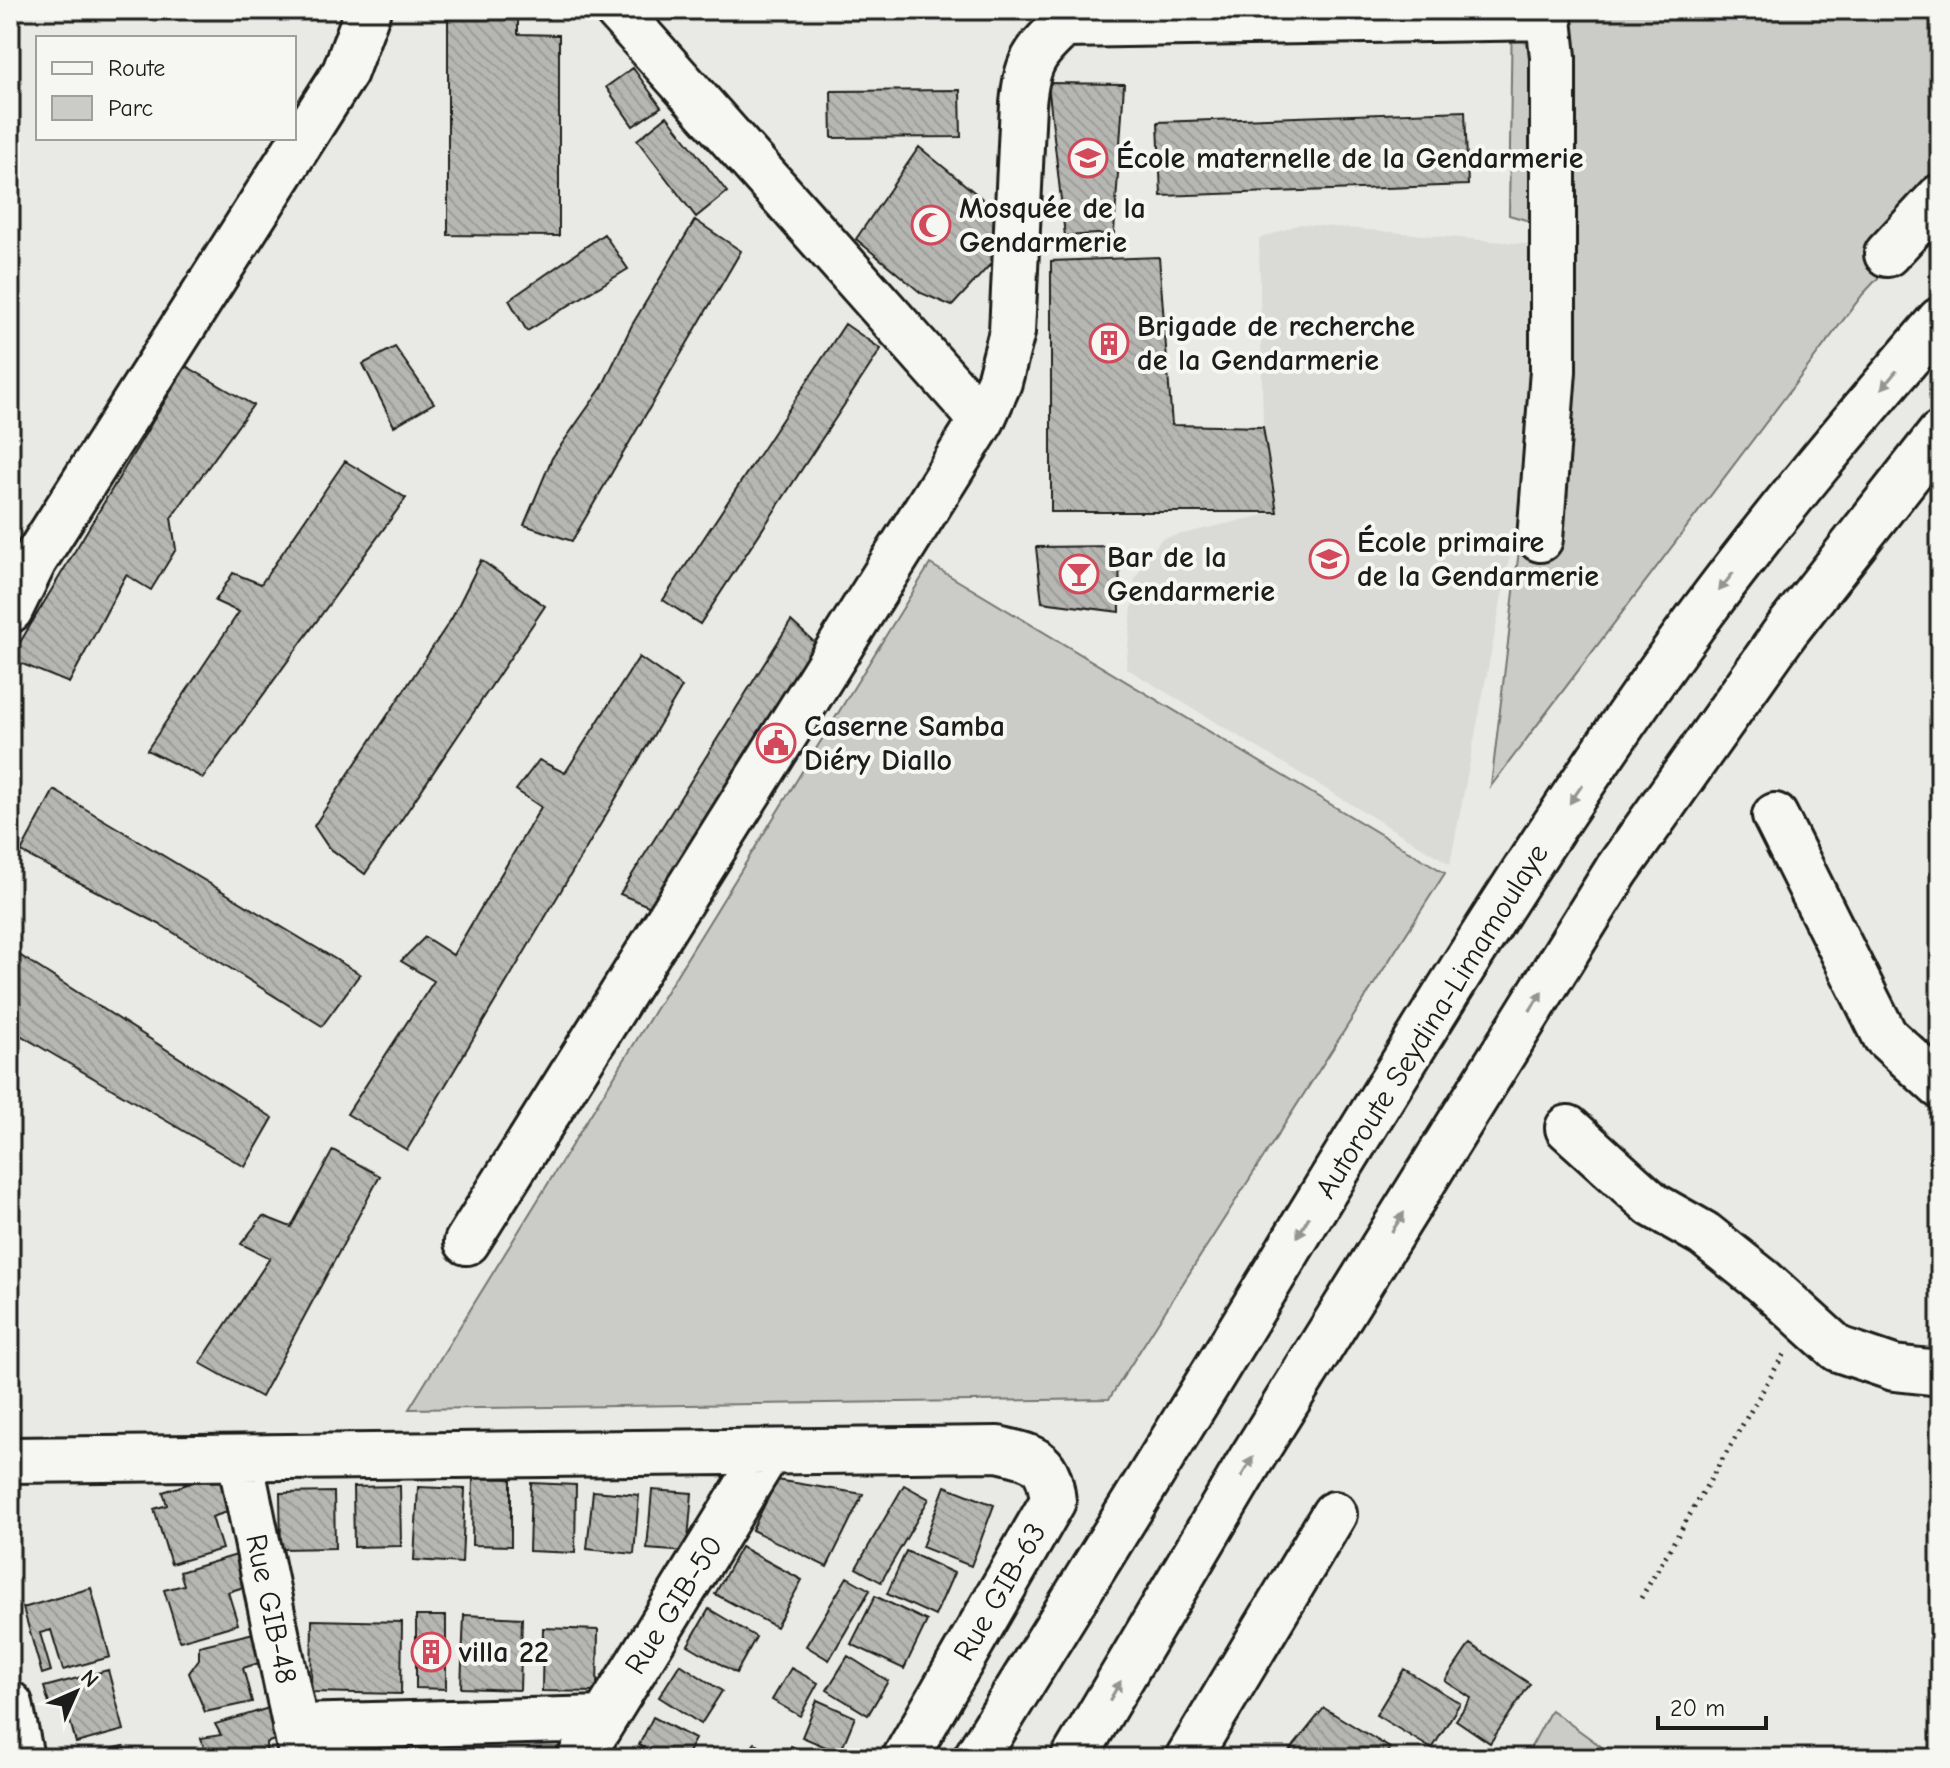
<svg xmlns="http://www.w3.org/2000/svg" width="1950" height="1768" font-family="'Comic Neue',sans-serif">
<defs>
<pattern id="building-back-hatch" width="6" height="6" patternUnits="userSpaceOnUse" patternTransform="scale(2)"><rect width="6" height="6" fill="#b6b6b3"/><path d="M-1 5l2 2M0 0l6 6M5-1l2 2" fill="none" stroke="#9c9c99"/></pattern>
</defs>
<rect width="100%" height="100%" fill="#e9e9e5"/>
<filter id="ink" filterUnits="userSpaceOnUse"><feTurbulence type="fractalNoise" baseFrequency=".0125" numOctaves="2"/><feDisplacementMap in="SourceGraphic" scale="16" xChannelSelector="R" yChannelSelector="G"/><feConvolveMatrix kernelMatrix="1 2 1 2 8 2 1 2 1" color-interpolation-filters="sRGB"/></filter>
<g filter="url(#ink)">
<path fill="#dadad6" d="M1300 224 1539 245 1532 441 1450 864 1126 668 1135 578 1161 539 1277 512 1263 427 1259 239Z"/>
<path fill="#cbcbc7" stroke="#747472" stroke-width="2" d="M1512 10H1940V212L1863 294 1491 786 1557 229 1509 215Z
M930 564 1445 873 1109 1399 409 1409Z
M1551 1710 1617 1758H1525Z
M581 1735 567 1758H314L310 1740Z"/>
<path fill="url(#building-back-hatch)" stroke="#1c1c1c" stroke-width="2" d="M448 10H518V34L559 35V236L448 235Z
M633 68 661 107 633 126 606 87Z
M1048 83 1124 84 1114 233 1065 236Z
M960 90 961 137 832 138 831 91Z
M1465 111 1468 185 1161 196 1158 122Z
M667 116 727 192 696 217 637 140Z
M919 147 996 210 1000 254 952 306 921 293 856 239Z
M695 220 741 251 572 541 524 525 552 458 602 387 632 325Z
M604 234 628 269 527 331 509 300Z
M1159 257 1172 425 1263 427 1277 512H1051V261Z
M845 324 881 349 700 624 663 600Z
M395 347 434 403 394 426 363 364Z
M186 366 253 405 171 518 176 549 151 590 126 575 69 683 10 659Z
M345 461 406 498 203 778 147 750 239 612 215 601 233 573 261 584Z
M1119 546 1120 612 1042 602 1036 547Z
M481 560 545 606 365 874 328 847 314 826 452 618Z
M791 621 824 651 667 914 620 894Z
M639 657 682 687 407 1150 347 1114 434 981 401 961 425 937 453 955 541 807 516 790 539 760 565 773Z
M54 790 360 974 322 1026 163 926 21 852Z
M10 949 273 1118 245 1167 10 1029Z
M333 1150 380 1176 261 1397 200 1363 270 1258 241 1244 263 1216 291 1227Z
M219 1474 230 1511 212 1517 222 1549 171 1564 154 1509 167 1505 163 1492Z
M473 1478 511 1479V1546L472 1545Z
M777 1480 863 1494 827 1567 752 1530Z
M531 1483 576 1485 575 1553 529 1551Z
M904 1485 929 1499 881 1582 856 1568Z
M400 1486 401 1546 354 1547 353 1487Z
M945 1486 994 1505 971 1566 922 1547Z
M418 1487 465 1489 462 1563 414 1560Z
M652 1490 692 1493 687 1552 647 1549Z
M593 1491 639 1495 634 1554 587 1549Z
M334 1492 335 1548 281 1549 280 1493Z
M741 1547 802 1580 776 1627 715 1594Z
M906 1551 954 1573 935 1616 887 1594Z
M240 1554 250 1585 228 1592 238 1624 180 1641 164 1590 184 1585 180 1572Z
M847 1577 870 1590 829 1660 806 1646Z
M91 1588 110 1657 63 1670 51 1630 40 1633 51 1671 42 1674 23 1608Z
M875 1596 927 1621 904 1669 851 1644Z
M709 1609 756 1637 736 1673 688 1645Z
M464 1615 522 1618 520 1690 461 1688Z
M416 1616H446V1689L416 1688Z
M312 1620 402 1622 401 1694 311 1692Z
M543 1628 598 1630 597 1692 542 1691Z
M254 1633 262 1662 243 1668 252 1702 205 1712 189 1673 199 1659V1646Z
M1470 1644 1530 1684 1490 1743 1456 1720 1471 1698 1445 1681Z
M848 1656 888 1681 868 1715 827 1690Z
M680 1664 722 1691 701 1724 659 1697Z
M791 1668 818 1683 800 1716 772 1700Z
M1404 1669 1460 1703 1432 1749 1376 1715Z
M108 1670 124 1730 76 1743 65 1702 50 1707 44 1687Z
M817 1700 855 1717 840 1753 802 1737Z
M269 1708 280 1738 266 1743 267 1758H207L201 1738 221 1735 215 1724Z
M1324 1708 1390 1748 1383 1758H1284Z
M653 1717 695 1739 685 1758H664L639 1745Z
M755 1743 774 1758H744Z
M124 1746 127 1758H73Z
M791 1746 819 1758H786Z"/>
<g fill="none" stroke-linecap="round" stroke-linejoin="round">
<defs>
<path id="minor" d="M617 10 982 420
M1887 254 1940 197
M1540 539 1553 371V57L1548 10
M10 610 34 561 345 72 368 10
M1775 816 1885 1036 1940 1086
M1568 1128 1653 1205 1704 1234 1763 1281 1838 1349 1894 1368 1940 1373
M467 1242 982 420 999 382 1012 332 1023 104C1027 63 1033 53 1064 25L1549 17
M240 1459 302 1758
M10 1460 998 1449C1036 1458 1048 1459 1053 1501L905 1758
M10 1704 21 1758
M295 1727 603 1719
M580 1758 768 1452
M1188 1758 1334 1514"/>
<path id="highway" d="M976 1758C1081 1587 1188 1418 1291 1246 1421 1033 1551 819 1698 618 1774 515 1857 417 1940 320
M1074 1758 1250 1461 1617 870 1786 631 1940 434"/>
</defs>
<use href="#minor" stroke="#1c1c1c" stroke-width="50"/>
<use href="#highway" stroke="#1c1c1c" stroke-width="50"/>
<path stroke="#1c1c1c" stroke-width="5" stroke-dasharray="2 6" stroke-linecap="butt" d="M1641 1598 1784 1354"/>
<use href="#minor" stroke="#f6f6f2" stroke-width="44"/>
<use href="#highway" stroke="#f6f6f2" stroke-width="44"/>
</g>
<defs><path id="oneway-solid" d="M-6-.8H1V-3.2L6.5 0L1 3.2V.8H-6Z" transform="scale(2)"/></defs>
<g fill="#949492">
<use href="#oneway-solid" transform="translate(1889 380) rotate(129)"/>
<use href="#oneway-solid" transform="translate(1726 582) rotate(128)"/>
<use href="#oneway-solid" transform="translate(1576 794) rotate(124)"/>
<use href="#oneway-solid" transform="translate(1536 1001) rotate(-58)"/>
<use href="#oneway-solid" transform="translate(1398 1222) rotate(-58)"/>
<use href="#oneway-solid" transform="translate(1303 1227) rotate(120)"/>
<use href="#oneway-solid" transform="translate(1247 1467) rotate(-59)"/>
<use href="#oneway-solid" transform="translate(1115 1691) rotate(-60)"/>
</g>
</g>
<defs>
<symbol id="school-ring" viewBox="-11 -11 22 22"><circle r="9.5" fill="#f6f6f2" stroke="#d1495b" stroke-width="1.5"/><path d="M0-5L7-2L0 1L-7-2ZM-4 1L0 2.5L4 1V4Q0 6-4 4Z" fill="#d1495b"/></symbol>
<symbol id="mosque-ring" viewBox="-11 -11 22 22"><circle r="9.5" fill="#f6f6f2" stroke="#d1495b" stroke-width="1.5"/><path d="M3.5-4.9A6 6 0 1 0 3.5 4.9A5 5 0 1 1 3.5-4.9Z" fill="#d1495b"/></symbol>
<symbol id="building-ring" viewBox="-11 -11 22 22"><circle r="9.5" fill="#f6f6f2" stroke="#d1495b" stroke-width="1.5"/><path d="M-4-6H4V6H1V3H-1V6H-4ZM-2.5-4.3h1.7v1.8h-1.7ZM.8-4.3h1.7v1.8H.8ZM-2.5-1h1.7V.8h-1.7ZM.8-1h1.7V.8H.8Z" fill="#d1495b"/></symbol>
<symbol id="bar-ring" viewBox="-11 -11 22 22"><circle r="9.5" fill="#f6f6f2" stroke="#d1495b" stroke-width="1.5"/><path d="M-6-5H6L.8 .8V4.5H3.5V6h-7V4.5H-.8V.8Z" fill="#d1495b"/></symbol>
<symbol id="civic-ring" viewBox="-11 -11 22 22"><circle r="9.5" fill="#f6f6f2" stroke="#d1495b" stroke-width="1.5"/><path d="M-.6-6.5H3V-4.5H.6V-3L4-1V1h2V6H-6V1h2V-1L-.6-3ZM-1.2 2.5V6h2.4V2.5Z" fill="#d1495b"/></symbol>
</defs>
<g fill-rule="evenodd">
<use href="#school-ring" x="1066" y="136" width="44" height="44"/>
<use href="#mosque-ring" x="909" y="203" width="44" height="44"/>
<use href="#building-ring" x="1087" y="321" width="44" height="44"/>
<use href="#school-ring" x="1307" y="537" width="44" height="44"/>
<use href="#bar-ring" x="1057" y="552" width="44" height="44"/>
<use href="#civic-ring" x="754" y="721" width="44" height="44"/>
<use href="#building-ring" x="409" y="1630" width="44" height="44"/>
</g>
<g text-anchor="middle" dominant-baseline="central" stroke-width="8" stroke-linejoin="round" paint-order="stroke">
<g font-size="30" font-weight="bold" fill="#1c1c1c" stroke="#f6f6f2" text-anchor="start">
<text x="1116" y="158">École maternelle de la Gendarmerie</text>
<text x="959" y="208">Mosquée de la<tspan x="959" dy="34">Gendarmerie</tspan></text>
<text x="1137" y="326">Brigade de recherche<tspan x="1137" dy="34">de la Gendarmerie</tspan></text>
<text x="1357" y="542">École primaire<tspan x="1357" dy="34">de la Gendarmerie</tspan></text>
<text x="1107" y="557">Bar de la<tspan x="1107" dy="34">Gendarmerie</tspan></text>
<text x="804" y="726">Caserne Samba<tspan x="804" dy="34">Diéry Diallo</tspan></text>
<text x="459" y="1652">villa 22</text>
</g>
<g font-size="30" fill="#1c1c1c" stroke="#f6f6f2">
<text transform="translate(1432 1021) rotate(-58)">Autoroute Seydina-Limamoulaye</text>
<text transform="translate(1000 1592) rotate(-60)">Rue GIB-63</text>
<text transform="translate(674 1605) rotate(-58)">Rue GIB-50</text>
<text transform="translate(271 1609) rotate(78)">Rue GIB-48</text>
</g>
</g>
<rect width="1950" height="1768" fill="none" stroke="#f6f6f2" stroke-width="40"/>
<rect x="20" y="20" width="1910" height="1728" fill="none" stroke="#1c1c1c" stroke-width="3" filter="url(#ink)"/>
<rect x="36" y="36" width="260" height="104" fill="#f6f6f2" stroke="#9f9f9c" stroke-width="2"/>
<rect x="52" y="62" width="40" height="12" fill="#f6f6f2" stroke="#9f9f9c" stroke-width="2"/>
<text x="108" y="76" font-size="24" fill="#1c1c1c">Route</text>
<rect x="52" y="96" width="40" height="24" fill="#cbcbc7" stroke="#9f9f9c" stroke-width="2"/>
<text x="108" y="116" font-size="24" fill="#1c1c1c">Parc</text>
<g transform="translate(76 1692) rotate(45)" stroke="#f6f6f2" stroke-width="6" paint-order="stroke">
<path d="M0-6L14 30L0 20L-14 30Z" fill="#1c1c1c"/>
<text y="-12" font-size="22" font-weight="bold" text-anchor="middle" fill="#1c1c1c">N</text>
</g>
<path d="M1658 1716v12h108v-12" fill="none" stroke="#1c1c1c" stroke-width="4"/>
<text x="1670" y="1716" font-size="24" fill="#1c1c1c" stroke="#f6f6f2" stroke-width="6" paint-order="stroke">20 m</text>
</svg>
